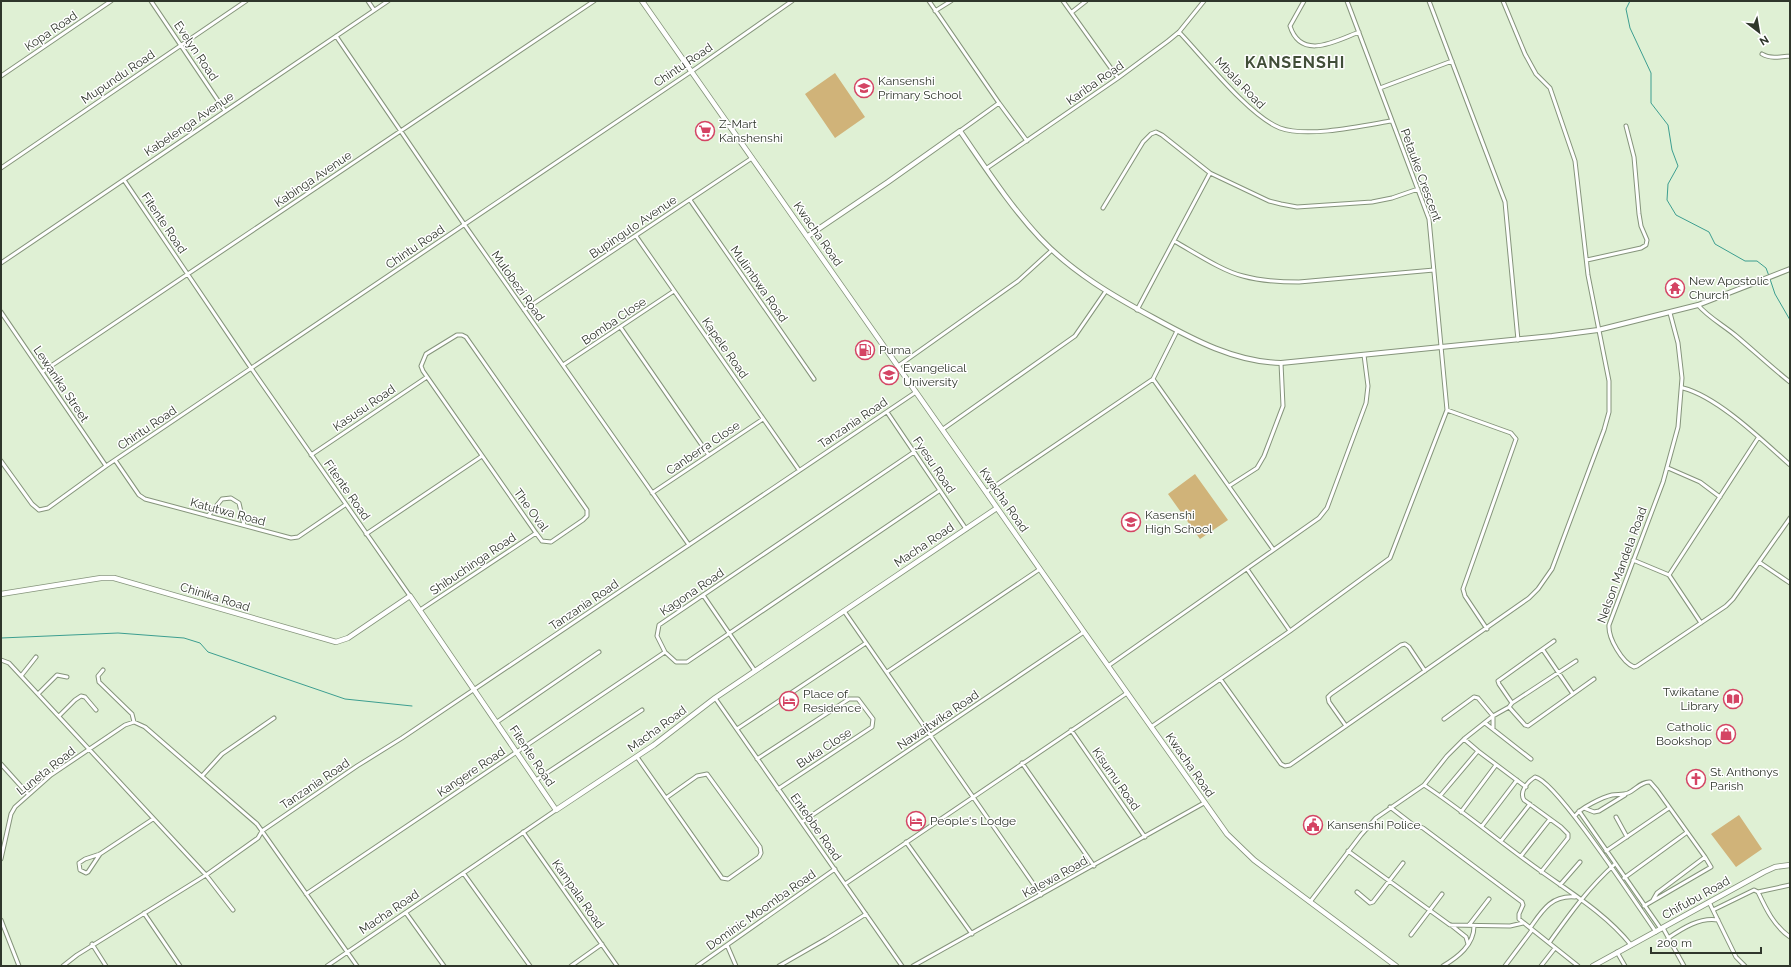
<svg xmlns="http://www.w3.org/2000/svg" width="1791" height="967" font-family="Raleway,sans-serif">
<rect width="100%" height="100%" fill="#dff0d4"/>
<path fill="#d0b379" d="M835 73 865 117 835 138 805 94Z
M1195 474 1228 520 1200 539 1168 494Z
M1739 815 1762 849 1736 867 1711 834Z"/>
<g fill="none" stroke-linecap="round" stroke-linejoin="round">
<path stroke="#3d9e90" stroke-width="1" d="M1630 1 1626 9 1630 28 1651 73V103L1668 125 1672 150 1678 166 1668 184 1667 200 1676 215 1709 232 1715 244 1745 261H1757L1766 268 1769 276
M1770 279 1775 294 1790 320
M1 638 118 633 184 638 200 643 208 652 345 699 412 706"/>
<defs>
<path id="minor" d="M151 1 225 111
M368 1 374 10
M929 1 999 103 1027 141
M1063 1 1118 78
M1304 1 1290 26C1301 61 1336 41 1359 32
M1429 1 1505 202 1518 340
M935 11 951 1
M1072 12 1086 1
M1179 32C1203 57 1249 116 1280 128 1307 138 1362 126 1391 121
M336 36 464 224 689 545
M1762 54C1770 59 1781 57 1790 56
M1 76 111 1
M1380 88 1452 61
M960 131 999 103
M1 168 246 1
M987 168 1118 78 1168 41 1179 32 1204 1
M124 180 251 368 410 596
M690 200 814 379
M1103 208 1143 142 1151 134 1156 132 1162 135 1210 173 1269 201 1281 204 1297 207 1372 202 1392 198 1418 189
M636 236 799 470
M1174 241C1194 252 1222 271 1243 276 1261 281 1281 282 1299 282L1434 270
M1587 260 1641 248 1646 245 1647 240 1641 226 1639 214 1634 157 1626 126
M1 263 388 1
M1698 305C1708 317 1723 325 1735 335 1753 350 1771 367 1790 382
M524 310 752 158
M1137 310 1210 173
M1 312 106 466
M1670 313 1678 343 1682 378 1678 427 1663 482 1609 625C1608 638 1622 662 1634 667L1637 666 1726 606 1733 599 1790 518
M621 328 708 454
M457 335H462L466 337 587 510V516L583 520 551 542 542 541 536 533 423 371 421 366 426 354Z
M563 365 674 291
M898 366 1018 281 1052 250
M42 372 594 1
M1153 379 1273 549
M1683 388C1718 397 1763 441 1790 465
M1447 410 1511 433 1516 439 1463 589 1465 596 1487 629
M887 412 966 529
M943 429 1075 336 1106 291
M914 452 659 625 657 636 665 652 676 662H687L939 491
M311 455 427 377
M115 460 139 495 145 499 291 538 298 537 345 505
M1 461 32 504 39 510 48 508 106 466 692 71 792 1
M1668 468 1700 482 1720 497
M1229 486 1257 468 1264 456 1283 406 1281 363
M986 492 1153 379 1177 331
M652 493 763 419
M208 516 222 499 231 498 239 503 244 525
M366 534 482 456
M1633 560 1669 575
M1759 562 1790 583
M1247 569 1290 631
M703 595 755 671
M420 610 536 533
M844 611 1041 895
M1701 623 1669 575 1758 438
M1543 650 1573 694
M1 660 9 663 206 875 233 910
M1108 666 1319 518 1327 508 1366 403 1368 386 1364 355
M103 670 98 676 99 682 132 714 134 722
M887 672 1040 569
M21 676 36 657
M1221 680 1281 764 1285 766 1290 765 1529 598 1538 589 1552 569 1604 430 1609 412V381L1588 275 1575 161 1550 88 1536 74 1525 54 1503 1
M38 694 57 675 67 677
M715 698 902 966
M1512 703 1499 684 1498 681 1554 641
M1509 707 1525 725 1528 726 1594 679
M59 716 75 700 81 696 85 697 96 710
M1444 719 1474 697 1478 698 1493 716V729
M497 722 599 652
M1485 723 1531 759
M1346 726 1329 702 1328 697 1331 694 1401 645 1405 644 1409 647 1425 671
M1151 727 1290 631 1390 558 1447 410 1429 219 1347 1
M737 729 866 643
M1071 730 1145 837
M1464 739 1478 751 1526 787
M637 757 722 878 728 879 759 857 761 853 760 847 707 774 697 776 666 798
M757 759 849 699H858L873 719 872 727 778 789
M1022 763 1094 866
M1 764 28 794
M202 776 222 754 274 718
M536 780 642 710
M1424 785C1465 812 1502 844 1542 872 1573 894 1607 915 1631 945
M1440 796 1478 751
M1390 807 1412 824 1423 828 1522 902 1523 905 1519 914V919L1578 966
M1584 808 1594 812 1599 811 1625 795
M1579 811 1661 929
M1461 812 1496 765
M1575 816C1580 808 1603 797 1612 795 1617 794 1623 795 1628 793 1635 790 1642 781 1650 782L1657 790 1705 857 1711 867 1644 906
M1616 817 1627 837
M802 822 1084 632
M1482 826 1517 780
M523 832 617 966
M1501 841 1530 804
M906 842 972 934
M1348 851 1450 925 1510 926 1523 923
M1606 851 1669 808
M100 854 88 872 86 873 80 870 79 863 85 859 100 854 153 819
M1521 856 1550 819
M1 859 11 814 15 807 51 775 125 725 134 722 145 727 257 824 357 966
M1541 872 1568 838V834L1561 827 1524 800C1519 792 1527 782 1535 777 1556 780 1639 908 1656 932
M464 874 530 966
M1624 878 1686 833
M845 884 1127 693
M1560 885 1580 862
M1357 892 1370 903 1373 902 1403 863
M1758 892 1790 885
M306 894 665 652
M1653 900 1657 893 1705 857
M1310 902 1361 835 1376 818 1424 785 1447 756 1464 739 1493 716 1509 707 1512 703 1576 661
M1709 902 1736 957 1745 966
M1713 910 1754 890 1758 892C1766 909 1774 926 1790 937
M144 913 180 966
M406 913 444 966
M1 920 19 966
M1451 925 1466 937 1468 944
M1469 925 1489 899
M1530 928C1542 911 1551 895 1575 897
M1663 928 1684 966
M1411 935 1442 894
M1668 938C1683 928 1700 917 1718 920
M1549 943C1569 915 1589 887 1615 864
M92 944 106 966
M727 945 736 966
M1617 952 1625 966
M63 966 77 955 206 875 258 838 262 831 357 766 402 738 916 392
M327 966 556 810
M571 966 602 944
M697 966 835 869
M779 966 826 939 866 914
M913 966 1204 803
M1443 966C1458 957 1474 945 1474 926
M1505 966 1532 930
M1541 966 1555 948"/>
<path id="tertiary" d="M808 236 888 182 960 131C985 167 1010 206 1040 238 1072 272 1113 296 1154 318 1194 340 1235 362 1281 363L1552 336 1598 330 1698 305 1790 269"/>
<path id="secondary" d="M642 1 1084 632 1227 834 1254 860 1396 966
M1 594 101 578H114L336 642 348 638 410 596 556 810 654 745 715 698 997 508
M1593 966 1764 872 1775 867 1790 865"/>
</defs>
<use href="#minor" stroke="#85947b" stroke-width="5"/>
<use href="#tertiary" stroke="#85947b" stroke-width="6"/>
<use href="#secondary" stroke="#85947b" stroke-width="6"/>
<use href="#minor" stroke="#fff" stroke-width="3"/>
<use href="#tertiary" stroke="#fff" stroke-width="4"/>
<use href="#secondary" stroke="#fff" stroke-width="4.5"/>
</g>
<defs>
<symbol id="school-ring" viewBox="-11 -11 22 22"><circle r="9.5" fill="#fff" stroke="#d44464" stroke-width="1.5"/><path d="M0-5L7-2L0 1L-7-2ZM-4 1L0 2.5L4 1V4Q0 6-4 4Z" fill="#d44464"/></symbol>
<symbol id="supermarket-ring" viewBox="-11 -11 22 22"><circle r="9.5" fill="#fff" stroke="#d44464" stroke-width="1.5"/><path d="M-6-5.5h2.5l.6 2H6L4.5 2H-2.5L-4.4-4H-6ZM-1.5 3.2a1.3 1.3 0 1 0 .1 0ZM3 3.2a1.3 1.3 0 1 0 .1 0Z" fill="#d44464"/></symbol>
<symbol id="temple-ring" viewBox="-11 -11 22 22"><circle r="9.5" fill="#fff" stroke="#d44464" stroke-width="1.5"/><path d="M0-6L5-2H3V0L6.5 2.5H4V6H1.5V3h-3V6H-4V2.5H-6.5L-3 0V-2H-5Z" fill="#d44464"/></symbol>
<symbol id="fuel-ring" viewBox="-11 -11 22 22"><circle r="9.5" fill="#fff" stroke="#d44464" stroke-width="1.5"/><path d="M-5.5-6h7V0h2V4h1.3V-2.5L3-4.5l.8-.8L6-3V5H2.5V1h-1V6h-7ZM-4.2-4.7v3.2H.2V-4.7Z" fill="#d44464"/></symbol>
<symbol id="university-ring" viewBox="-11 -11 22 22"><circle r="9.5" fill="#fff" stroke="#d44464" stroke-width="1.5"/><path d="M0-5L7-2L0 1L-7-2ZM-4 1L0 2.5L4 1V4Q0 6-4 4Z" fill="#d44464"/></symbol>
<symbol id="library-ring" viewBox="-11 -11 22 22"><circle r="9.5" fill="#fff" stroke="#d44464" stroke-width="1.5"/><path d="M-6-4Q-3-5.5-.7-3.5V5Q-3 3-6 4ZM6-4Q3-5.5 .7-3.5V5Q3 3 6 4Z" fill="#d44464"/></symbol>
<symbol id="hotel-ring" viewBox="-11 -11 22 22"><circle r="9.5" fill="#fff" stroke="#d44464" stroke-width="1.5"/><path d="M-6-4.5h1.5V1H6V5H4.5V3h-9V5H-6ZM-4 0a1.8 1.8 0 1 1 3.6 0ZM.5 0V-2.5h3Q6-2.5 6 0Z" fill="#d44464"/></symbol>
<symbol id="shop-ring" viewBox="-11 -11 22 22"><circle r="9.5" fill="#fff" stroke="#d44464" stroke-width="1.5"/><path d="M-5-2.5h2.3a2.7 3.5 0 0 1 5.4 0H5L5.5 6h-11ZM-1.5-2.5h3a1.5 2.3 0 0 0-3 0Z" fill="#d44464"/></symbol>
<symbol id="church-ring" viewBox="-11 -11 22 22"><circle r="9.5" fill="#fff" stroke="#d44464" stroke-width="1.5"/><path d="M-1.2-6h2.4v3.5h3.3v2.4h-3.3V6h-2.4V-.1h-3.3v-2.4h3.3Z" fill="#d44464"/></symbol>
<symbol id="civic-ring" viewBox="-11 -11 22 22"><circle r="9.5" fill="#fff" stroke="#d44464" stroke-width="1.5"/><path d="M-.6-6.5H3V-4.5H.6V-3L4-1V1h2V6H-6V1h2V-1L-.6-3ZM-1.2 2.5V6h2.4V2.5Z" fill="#d44464"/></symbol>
</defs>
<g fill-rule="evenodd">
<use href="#school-ring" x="853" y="77" width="22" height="22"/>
<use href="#supermarket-ring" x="694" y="120" width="22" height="22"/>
<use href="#temple-ring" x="1664" y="277" width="22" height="22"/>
<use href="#fuel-ring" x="854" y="339" width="22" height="22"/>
<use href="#university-ring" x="878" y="364" width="22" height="22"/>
<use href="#school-ring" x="1120" y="511" width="22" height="22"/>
<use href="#library-ring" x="1722" y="688" width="22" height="22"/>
<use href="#hotel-ring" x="778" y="690" width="22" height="22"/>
<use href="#shop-ring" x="1715" y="723" width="22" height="22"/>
<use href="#church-ring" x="1685" y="768" width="22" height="22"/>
<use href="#hotel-ring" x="905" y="810" width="22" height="22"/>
<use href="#civic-ring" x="1302" y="814" width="22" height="22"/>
</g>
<g text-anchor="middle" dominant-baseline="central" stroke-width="3" stroke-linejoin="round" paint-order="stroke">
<g font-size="12" fill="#2f362b" stroke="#fff">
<text transform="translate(51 31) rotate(-34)">Kopa Road</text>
<text transform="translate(196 51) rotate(56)">Evelyn Road</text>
<text transform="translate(683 65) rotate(-34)">Chintu Road</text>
<text transform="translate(118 77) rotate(-34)">Mupundu Road</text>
<text transform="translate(1095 83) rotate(-35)">Kariba Road</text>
<text transform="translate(1240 83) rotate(46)">Mbala Road</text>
<text transform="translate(189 124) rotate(-34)">Kabelenga Avenue</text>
<text transform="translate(1421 175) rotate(70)">Petauke Crescent</text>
<text transform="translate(313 179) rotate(-34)">Kabinga Avenue</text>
<text transform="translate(164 223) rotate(56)">Fitente Road</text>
<text transform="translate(633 227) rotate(-34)">Bupingulo Avenue</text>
<text transform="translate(818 234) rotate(55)">Kwacha Road</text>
<text transform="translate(415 247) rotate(-34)">Chintu Road</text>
<text transform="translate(759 284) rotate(55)">Mulimbwa Road</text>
<text transform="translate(518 286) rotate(55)">Mulobezi Road</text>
<text transform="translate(614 321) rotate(-34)">Bomba Close</text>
<text transform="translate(725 348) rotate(55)">Kapele Road</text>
<text transform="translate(61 384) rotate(56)">Lewanika Street</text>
<text transform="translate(364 408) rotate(-34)">Kasusu Road</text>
<text transform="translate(853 423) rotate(-34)">Tanzania Road</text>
<text transform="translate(147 428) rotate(-34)">Chintu Road</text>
<text transform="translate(703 448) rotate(-34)">Canberra Close</text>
<text transform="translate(934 465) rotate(56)">Fyesu Road</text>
<text transform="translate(347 490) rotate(55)">Fitente Road</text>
<text transform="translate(1004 500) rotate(55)">Kwacha Road</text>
<text transform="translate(531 510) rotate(54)">The Oval</text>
<text transform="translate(228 512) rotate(15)">Katutwa Road</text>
<text transform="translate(924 545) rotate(-34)">Macha Road</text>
<text transform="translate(473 564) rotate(-34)">Shibuchinga Road</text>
<text transform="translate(1622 565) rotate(-70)">Nelson Mandela Road</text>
<text transform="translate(692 592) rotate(-34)">Kagona Road</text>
<text transform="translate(215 597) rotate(17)">Chinika Road</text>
<text transform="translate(584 605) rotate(-34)">Tanzania Road</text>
<text transform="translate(938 720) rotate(-34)">Nawaitwika Road</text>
<text transform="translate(657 729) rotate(-36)">Macha Road</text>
<text transform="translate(824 748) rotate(-33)">Buka Close</text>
<text transform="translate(532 756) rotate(56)">Fitente Road</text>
<text transform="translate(1190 765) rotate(55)">Kwacha Road</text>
<text transform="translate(46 771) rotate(-38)">Luneta Road</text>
<text transform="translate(471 772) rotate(-34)">Kangere Road</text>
<text transform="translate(1116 779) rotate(55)">Kisumu Road</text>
<text transform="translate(315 784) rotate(-34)">Tanzania Road</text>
<text transform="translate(816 827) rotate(55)">Entebbe Road</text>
<text transform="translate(1055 877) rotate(-29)">Kalewa Road</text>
<text transform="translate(578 894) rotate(55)">Kampala Road</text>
<text transform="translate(1696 898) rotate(-29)">Chifubu Road</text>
<text transform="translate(761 910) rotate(-35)">Dominic Moomba Road</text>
<text transform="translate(389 912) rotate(-34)">Macha Road</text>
</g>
<g font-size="12" fill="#2f362b" stroke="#fff" text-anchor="start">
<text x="878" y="81">Kansenshi<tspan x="878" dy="14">Primary School</tspan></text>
<text x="719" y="124">Z-Mart<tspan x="719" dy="14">Kanshenshi</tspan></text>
<text x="1689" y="281">New Apostolic<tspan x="1689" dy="14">Church</tspan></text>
<text x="879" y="350">Puma</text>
<text x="903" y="368">Evangelical<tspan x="903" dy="14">University</tspan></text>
<text x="1145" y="515">Kasenshi<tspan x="1145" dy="14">High School</tspan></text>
<text x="1719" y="692" text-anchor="end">Twikatane<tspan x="1719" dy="14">Library</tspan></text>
<text x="803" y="694">Place of<tspan x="803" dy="14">Residence</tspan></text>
<text x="1712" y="727" text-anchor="end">Catholic<tspan x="1712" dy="14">Bookshop</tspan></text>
<text x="1710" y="772">St. Anthonys<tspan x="1710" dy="14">Parish</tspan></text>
<text x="930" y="821">People's Lodge</text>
<text x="1327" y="825">Kansenshi Police</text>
</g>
<g font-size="16" font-weight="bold" letter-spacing="1" fill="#414e38" stroke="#fff">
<text x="1295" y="62">KANSENSHI</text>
</g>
</g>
<rect width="1791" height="967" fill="none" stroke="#2f362b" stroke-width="4"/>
<g transform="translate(1759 32) rotate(149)" stroke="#ffffff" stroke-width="3" paint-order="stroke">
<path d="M0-3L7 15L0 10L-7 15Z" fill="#2f362b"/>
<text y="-6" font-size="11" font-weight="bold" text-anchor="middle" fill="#2f362b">N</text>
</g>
<path d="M1651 947v6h110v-6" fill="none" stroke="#2f362b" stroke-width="2"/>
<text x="1657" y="947" font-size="12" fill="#2f362b" stroke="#ffffff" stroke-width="3" paint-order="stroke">200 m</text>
</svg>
